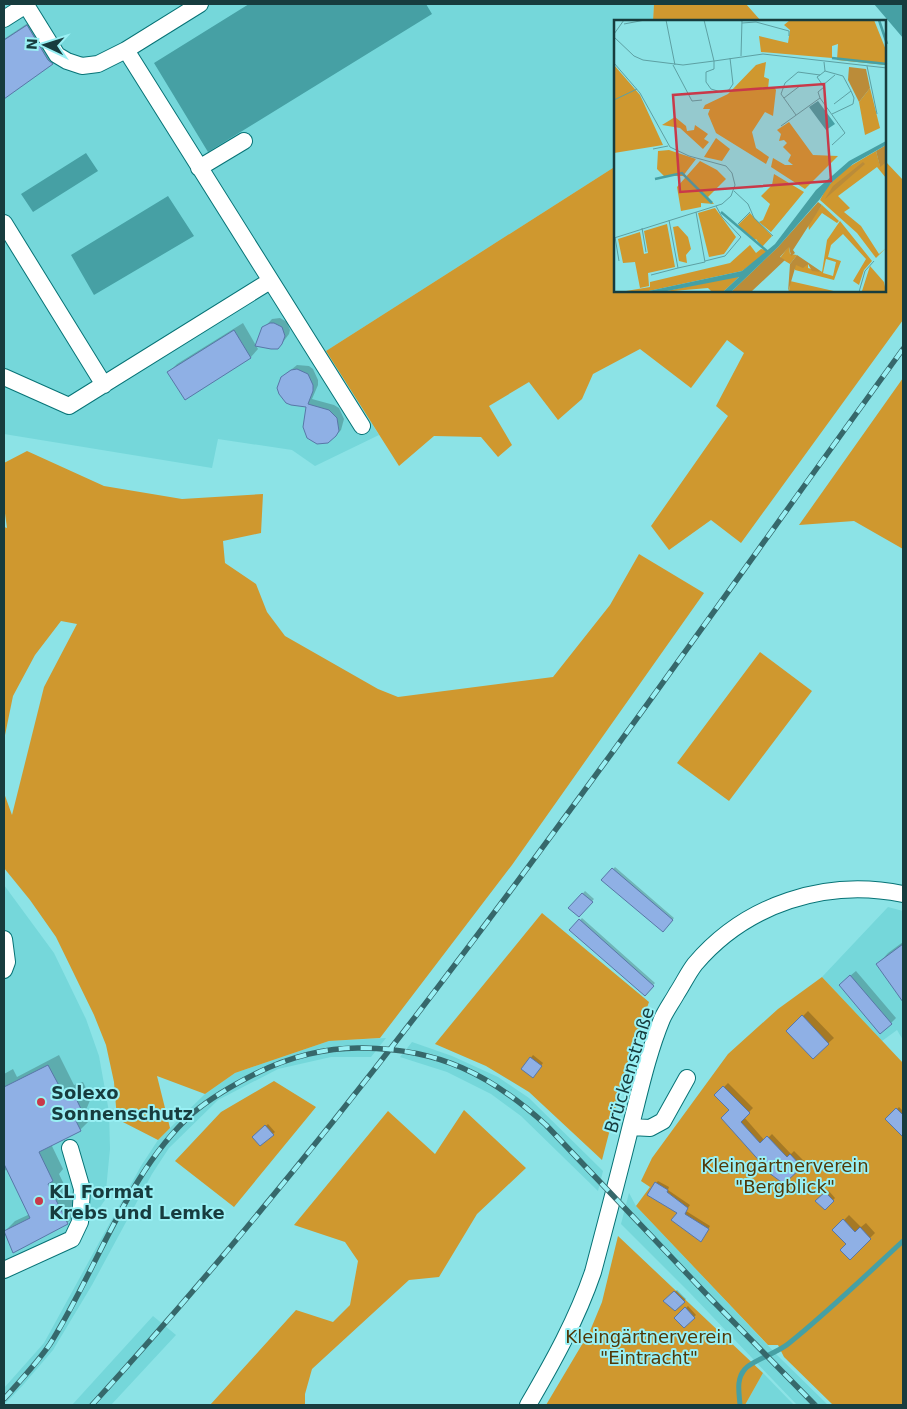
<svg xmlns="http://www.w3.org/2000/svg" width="907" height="1409" font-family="'DejaVu Sans',sans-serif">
<rect width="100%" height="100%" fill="#8ce3e6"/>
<path fill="#75d7da" d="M4 4H654L653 21H616V166L326 351 379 435 315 466 292 450 218 439 212 468 4 434Z
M4 885 54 953 86 1019 99 1056 109 1112 110 1149 105 1200 88 1224 4 1266Z
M888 907 903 911V1040L897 1030 882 1041 822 977Z
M386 1038 371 1057H331L278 1069 218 1100 169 1148 152 1174 92 1285 53 1350 23 1385 4 1405V1388L44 1343 141 1166 158 1140 170 1128 205 1094 235 1073 329 1041Z
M412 1042 452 1056 498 1077 529 1098 603 1171 598 1191 521 1116 491 1094 447 1072 400 1057Z
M629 1193 636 1206 777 1355 828 1405H797L689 1292 621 1224Z
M153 1316 176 1335 111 1405H72Z
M763 1373 794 1405H745Z"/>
<path fill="#cf982f" d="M654 4H746L761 21H653Z
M886 162 903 180V320L741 543 711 520 669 550 651 526 728 416 716 406 744 353 727 340 691 388 640 349 593 374 582 399 558 420 529 382 489 406 512 445 498 457 481 437 434 436 399 466 326 351 616 166V291H886Z
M903 378V549L854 521 799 525Z
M27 451 104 486 182 499 263 494 261 533 223 541 225 563 256 584 267 612 285 636 378 689 398 697 553 677 610 605 639 554 704 593 512 865 380 1038 329 1041 235 1073 205 1094 157 1076 170 1128 158 1140 117 1119 114 1082 106 1045 94 1015 56 937 30 900 4 868V793L12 815 44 687 77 624 61 621 35 655 13 696 4 740V527L7 528 4 506V463Z
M760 652 812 691 729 801 677 763Z
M542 913 649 1002 627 1064 602 1160 529 1092 486 1066 435 1044Z
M822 977 903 1063V1405H833L784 1357 778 1345H768L636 1206 650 1187 641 1181 652 1158 728 1054 778 1009Z
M274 1081 316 1107 234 1207 175 1161 221 1112Z
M464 1110 526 1168 477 1214 439 1277 409 1280 312 1369 305 1394V1405H210L296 1310 333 1322 350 1305 358 1261 345 1242 294 1225 388 1111 435 1154Z
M618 1236 763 1373 745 1405H546L590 1331 602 1302Z"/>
<path fill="#46a0a4" d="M249 4H426L432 14 208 152 154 63Z
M874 4H903V38Z
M86 153 98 171 33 212 21 194Z
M168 196 194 236 94 295 71 255Z"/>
<path fill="#0003" d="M34 19 59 57 53 64 4 97V39Z
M280 318 287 322 290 330 289 334 283 342 261 331 272 319Z
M243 323 258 349 251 357 185 398 169 372 177 364Z
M297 365 309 366 313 369 318 380V385L312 399 334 405 339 408 344 419 341 430 332 439 322 443 308 406 291 404 282 398 278 388 282 377Z
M615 867 674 918 663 931 603 880Z
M585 891 594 899 579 916 570 908Z
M582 918 655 983 645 994 571 930Z
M903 942V1000L878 964 888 953Z
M856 971 896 1018 891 1023 845 980Z
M808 1011 834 1038 813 1057 788 1031Z
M59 1055 74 1085 83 1082 91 1098 86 1110 91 1119 80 1130 51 1144 63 1169 59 1174 78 1213 67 1223 13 1251 4 1232 15 1221 30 1214 8 1169 4 1171V1074L13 1069 17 1077Z
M533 1055 543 1063 535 1074 522 1069Z
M728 1083 753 1108 744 1117 765 1141 772 1134 791 1154 794 1151 805 1162 784 1182 764 1165 730 1110 716 1095Z
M899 1107 903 1111V1121L896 1128 887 1119Z
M268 1124 275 1132 261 1145 254 1137Z
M658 1181 669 1187 668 1190 690 1205 686 1211 710 1226 703 1238 678 1213 656 1183Z
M828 1190 835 1198 825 1209 817 1201Z
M849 1215 861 1227 866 1223 875 1233 850 1258 848 1244 834 1230Z
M677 1290 686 1299 675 1310 665 1301Z
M688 1306 696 1315 684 1326 676 1318Z"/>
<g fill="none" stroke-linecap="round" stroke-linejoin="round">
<path stroke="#46a0a4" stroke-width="5" d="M740 1405C739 1392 736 1379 745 1369 751 1361 777 1353 788 1344 828 1312 865 1276 903 1241"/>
</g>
<path fill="#8fb0e5" stroke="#5877a7" d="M27 25 48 60 53 64 4 99V40Z
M270 323H274L282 327 285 336 282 344 278 349H271L255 346 262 327Z
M234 330 251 358 185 400 167 372Z
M297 369 308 374 313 385V391L308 404 329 410 337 418 339 431 336 436 328 443 317 444 307 438 303 427 306 407 291 405 286 403 279 394 277 388 281 377 291 370Z
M612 868 673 920 663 932 601 880Z
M582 893 593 902 579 917 568 908Z
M579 919 654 986 645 996 569 930Z
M903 944V1002L876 964Z
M850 975 892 1024 880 1034 839 985Z
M802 1015 829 1044 813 1059 786 1031Z
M530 1057 542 1066 533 1078 521 1069Z
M48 1065 64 1095 73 1092 81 1109 76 1121 81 1131 39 1152 53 1181 48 1184 68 1224 13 1253 4 1231 30 1218 4 1164V1087Z
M723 1086 750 1113 741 1122 760 1143 767 1136 787 1157 790 1154 802 1167 784 1184 761 1167 763 1165 721 1118 729 1110 714 1095Z
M896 1108 903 1115V1137L885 1119Z
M265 1125 274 1135 260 1146 252 1137Z
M655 1182 668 1190 667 1192 688 1208 685 1214 709 1229 701 1242 671 1220 677 1213 647 1195Z
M825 1192 834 1201 825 1210 815 1201Z
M843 1219 855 1232 860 1227 871 1239 850 1260 840 1250 846 1244 832 1230Z
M674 1291 685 1302 675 1311 663 1301Z
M685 1307 695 1318 684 1328 674 1318Z"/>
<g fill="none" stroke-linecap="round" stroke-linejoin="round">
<defs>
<path id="minor" d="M4 19 26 5 57 55 67 61 82 66 98 64 126 50 362 426
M126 50 200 4
M199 168 244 141
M4 223 104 385
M4 377 69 406 270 281
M4 939 7 962 4 970
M631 1127 650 1128 663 1121 687 1078
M4 1270 72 1239 80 1222 82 1189 70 1148
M528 1405C553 1362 577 1319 593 1272 606 1223 619 1174 631 1125 640 1090 648 1053 662 1019 666 1010 672 1002 677 993 683 984 688 973 695 964 746 904 826 878 903 894"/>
</defs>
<use href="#minor" stroke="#077376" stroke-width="18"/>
<use href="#minor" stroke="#fff" stroke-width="16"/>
<defs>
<path id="rail" d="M4 1399C20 1381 37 1363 50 1344 97 1270 127 1172 193 1113 212 1097 235 1084 257 1073 289 1057 327 1047 363 1048 439 1049 490 1074 546 1125L711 1299 815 1405
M92 1405C392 1077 642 708 903 349"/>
</defs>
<use href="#rail" stroke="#36686b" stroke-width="5.5"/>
<use href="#rail" stroke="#99f0f4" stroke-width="4" stroke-dasharray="11" stroke-linecap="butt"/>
</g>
<g fill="#c93949" stroke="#99f0f4" stroke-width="2">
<circle cx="41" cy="1102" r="5"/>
<circle cx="39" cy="1201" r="5"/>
</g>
<g text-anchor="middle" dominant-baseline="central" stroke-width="4" stroke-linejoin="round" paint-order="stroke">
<g font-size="18" fill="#173c3e" stroke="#99f0f4">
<text transform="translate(629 1070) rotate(-73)">Brückenstraße</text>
</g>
<g font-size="18" font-weight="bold" fill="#173c3e" stroke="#99f0f4" text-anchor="start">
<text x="51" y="1092">Solexo<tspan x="51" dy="21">Sonnenschutz</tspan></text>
<text x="49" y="1191">KL Format<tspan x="49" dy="21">Krebs und Lemke</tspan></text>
</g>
<g font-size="18" fill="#503808" stroke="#99f0f4">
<text x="785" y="1165">Kleingärtnerverein<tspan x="785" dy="21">"Bergblick"</tspan></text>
<text x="649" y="1336">Kleingärtnerverein<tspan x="649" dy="21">"Eintracht"</tspan></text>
</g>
</g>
<g transform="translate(614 20)">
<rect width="272" height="272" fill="#8ce3e6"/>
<path d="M176 0H260L272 30V45L223 40 224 24 218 26V38L147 32 145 16 174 23 176 10 170 5ZM152 42 150 57 155 59 154 69 160 67 162 70 159 96 151 92 138 112 142 128 155 137 152 144 102 113 94 94 96 89H89L91 85 114 74 142 45ZM0 45 26 75 49 125 0 133ZM256 68 266 108 251 115 245 82ZM61 97 72 106 73 111 80 110 81 105 94 114 90 119 95 122 89 129 66 108 48 105ZM175 102 199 135 224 136 191 169 157 147 159 138 171 145H179L174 141 177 135 169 127 173 123 170 120 165 121 167 114 163 110ZM102 118 116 129 108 141 90 137ZM55 130 82 139 69 156H50L43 149 44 131ZM262 131 266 146 272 143V158L263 147 224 176 236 188 230 192 247 206 265 234 272 228 262 238 243 213 206 180 213 167 233 148ZM86 141 103 150 112 159 94 177 100 184 87 183V187L67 191 63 167ZM160 154 190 172 157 212 145 202 149 200 156 184 147 176 158 165ZM208 185 225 201 223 203 208 193 195 210 194 204ZM101 188 122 217 110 234 95 237 84 193ZM136 193 158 216 148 227 142 219 140 221 124 205ZM226 201 258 241 250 250 245 265 239 261 252 239 229 214 217 225 214 237 227 241 220 260 181 250V244H194V248L208 252 213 220ZM212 239 222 242 219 256 209 253ZM53 204 61 247 34 253 35 266 26 268 21 242 9 243 4 219 26 212 30 234 34 233 30 211ZM64 206 74 217 77 229 72 235 73 243 65 241 59 207ZM136 225 142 233 147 229 155 231 128 251 30 272H6L36 267V262L116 243ZM175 226 176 234 183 235 176 244 166 238ZM256 246 270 262 272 272 248 271ZM127 255 109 272H98L94 268 48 272ZM176 261 224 272H175Z" fill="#cf982f" fill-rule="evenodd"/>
<path d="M235 47 252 49 256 68 245 82 234 60ZM272 125V143L266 147 262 131ZM249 142 251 144 211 179 219 166ZM204 182 208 185 179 230 181 233 177 236 175 227 166 237 171 240 137 272H117L164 227ZM183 235 208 252 198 251 194 244 189 248 182 245 174 272 176 244Z" fill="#bb8c39"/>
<path d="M204 81 221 104 212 110 195 87ZM272 121V125L239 144 217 163 206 179 164 227 117 272H109L125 257 48 272H30L128 251 161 224 202 170 235 141Z" fill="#46a0a4"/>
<path fill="none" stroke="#46a0a4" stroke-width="2.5" d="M265 0 273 24M218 38 273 44M41 159 68 153 98 183M107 192 154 232"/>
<path fill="none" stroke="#5da0a3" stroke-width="1" d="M52 0 61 45M90 0 100 41 149 34 273 48M128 3 142 2 175 11V16M10 4 31 0M0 14 10 0M0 17 20 36 29 40 69 45 100 41V49L92 52V62L97 69 107 72 115 70 119 64 116 38M127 36 128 0M0 43 26 73 56 127 75 136 112 146 118 153 121 165 117 176 108 184 0 218M59 45 78 81 88 80M253 46 263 94M211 51 229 56 237 71M209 65 221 55M170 78 187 65M206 78 231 113 218 125M0 80 23 69M218 94 239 84 240 78 237 71 220 84M182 95 167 74 171 63 184 52 206 55 211 51 210 42M167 106 206 78 204 72 210 67 203 57 206 55M39 129 54 126M120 171 134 184 140 198 159 216M124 204 136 192M28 208 32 232M1 217 5 241M91 241 111 236 127 217 108 197 102 186M64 248 91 242 82 192M37 255 64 248 55 200M245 272 251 251 260 241"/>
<path fill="#c93949" fill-opacity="0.15" stroke="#c93949" stroke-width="2.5" d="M210 64 217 161 66 172 59 75Z"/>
<rect width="272" height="272" fill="none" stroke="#173c3e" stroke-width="2.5"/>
</g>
<rect width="907" height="1409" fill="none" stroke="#173c3e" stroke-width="10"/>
<g transform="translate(45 45) rotate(274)" stroke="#99f0f4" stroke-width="4" paint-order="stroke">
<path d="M0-4L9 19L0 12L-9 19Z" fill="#173c3e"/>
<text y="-8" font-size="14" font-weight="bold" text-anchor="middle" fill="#173c3e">N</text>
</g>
</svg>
